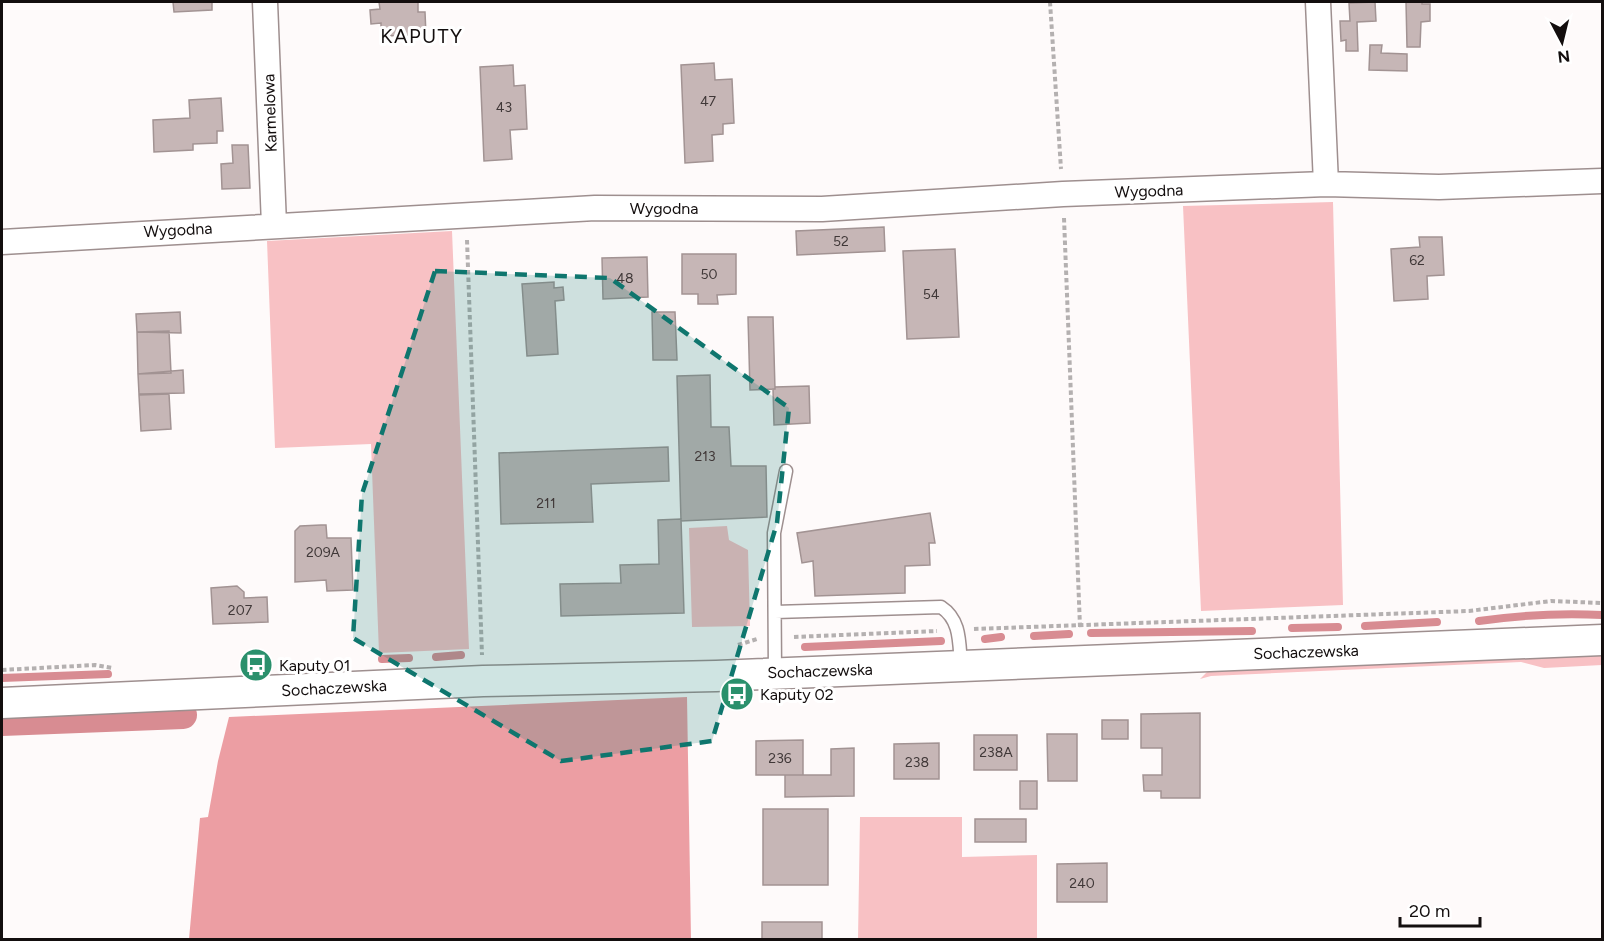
<svg xmlns="http://www.w3.org/2000/svg" width="1604" height="941" font-family="Figtree,sans-serif">
<rect width="100%" height="100%" fill="#fefafa"/>
<path fill="#f8c1c4" d="M1333 202 1343 605 1201 611 1183 206Z
M452 231 469 649 379 653 371 444 275 448 267 241Z
M727 526 729 540 748 550 750 626 692 627 689 528Z
M1602 652V665L1544 668 1521 662 1211 676 1200 679 1209 670Z
M860 817H962V857L1037 855V939H858Z"/>
<path fill="#ec9ea3" d="M687 697 691 939H189L200 818 208 817 218 761 229 717Z"/>
<g fill="none" stroke-linecap="round" stroke-linejoin="round">
<path stroke="#d88c92" stroke-width="8" d="M1479 621C1521 615 1561 613 1602 615
M1365 626 1437 622
M1292 628 1338 627
M1091 633 1252 631
M1034 636 1069 634
M985 639 1001 637
M805 647 941 641
M436 657 461 655
M382 659 409 658
M2 678 108 674"/>
<path stroke="#d88c92" stroke-width="28" d="M2 722 183 715"/>
</g>
<path fill="#c6b6b6" stroke="#a29393" stroke-width="1.5" d="M173 2H212V10L174 12Z
M379 2H418V12H425L426 35 381 36V23L371 24 370 10 380 9Z
M1375 2 1376 21 1357 22 1358 51H1346V40L1341 41 1340 21H1350L1349 3Z
M1406 2H1422V4H1430V21L1421 22 1420 47H1407Z
M1370 45H1382L1381 53 1407 54V71L1369 70Z
M714 63 715 80 732 79 734 123 723 124V134L712 135 713 161 685 163 681 65Z
M513 65 514 86 525 85 527 129 510 130 512 159 484 161 480 67Z
M221 98 223 131H217V143L193 144V150L154 152 153 120 190 118 189 100Z
M232 145H248L250 188 222 189 221 164 233 163Z
M884 227 885 251 797 255 796 231Z
M1419 237H1442L1444 275 1427 276 1428 299 1394 301 1391 249 1420 247Z
M955 249 959 337 907 339 903 251Z
M682 254H736V294L717 295 718 304H698V294H682Z
M647 257 648 297 603 299 602 258Z
M554 282V288L563 287 564 300 555 301 558 354 527 356 522 284Z
M180 312 181 333 137 332 136 314Z
M652 312H675L677 360H653Z
M748 317H773L775 389 750 390Z
M169 331 171 373 138 374 137 332Z
M183 370 184 393 139 394 138 374Z
M710 375 711 427H729L731 466H766L767 517 681 521 677 376Z
M809 386 810 423 774 425 773 389H775V387Z
M169 394 171 429 141 431 139 395Z
M668 447 669 481 591 484 593 522 501 524 499 453Z
M930 513 935 543H929L930 565 905 566V593L815 596 813 561 802 563 797 533Z
M681 519 684 613 561 616 560 584 621 583 620 565 659 564 658 520Z
M321 525H326L327 538H351L353 590 327 591 326 580 295 582V531L300 526Z
M237 586 244 592V598L267 597 268 622 213 624 211 588Z
M1200 713V798H1161V791H1144L1143 775H1162V748H1141V714Z
M1102 720H1128V739H1102Z
M1047 734H1077V781H1048Z
M974 735H1017V770H974Z
M803 740V775H756V741Z
M939 743V779H894V744Z
M854 748V796L785 797V775H831V749Z
M1020 781H1037V809H1020Z
M763 809H828V885H763Z
M975 819H1026V842H975Z
M1107 863V902H1057V864Z
M762 922H822V940H762Z"/>
<g fill="none" stroke-linecap="round" stroke-linejoin="round">
<defs>
<path id="service" d="M775 612 941 607C961 620 959 643 961 665
M775 673 774 533 786 471"/>
<path id="minor" d="M265 2 274 225
M1318 2 1326 184
M2 242 595 208 822 209 1063 194 1326 184 1439 187 1602 181"/>
<path id="tertiary" d="M2 703 483 681 716 676 1602 640"/>
</defs>
<use href="#service" stroke="#9e8f8f" stroke-width="15"/>
<use href="#minor" stroke="#9e8f8f" stroke-width="27"/>
<use href="#tertiary" stroke="#9e8f8f" stroke-width="33"/>
<path stroke="#b4b0b0" stroke-width="4" stroke-dasharray="4.5 3" stroke-linecap="butt" d="M1050 2 1061 169
M1064 218 1080 627
M467 240 482 655
M974 629 1469 611 1551 601 1602 603
M794 637 937 631
M738 645 757 639
M2 670 95 665 113 668"/>
<use href="#service" stroke="#fff" stroke-width="12"/>
<use href="#minor" stroke="#fff" stroke-width="24"/>
<use href="#tertiary" stroke="#fff" stroke-width="30"/>
</g>
<path fill="#0f766e" fill-opacity="0.2" stroke="#0f766e" stroke-width="4.5" stroke-dasharray="12 8" stroke-linejoin="round" d="M435 271 610 278 789 408 777 523 712 741 561 761 353 638 362 494Z"/>
<defs>
<symbol id="bus-disc" viewBox="-11 -11 22 22"><circle r="9.5" fill="#2a906c" stroke="#fff"/><path d="M-5-6H5V4H4V6H2V4H-2V6H-4V4H-5ZM-3.5-4V0h7V-4ZM-3.5 1.2v1.5H-2V1.2ZM2 1.2v1.5H3.5V1.2Z" fill="#fff"/></symbol>
</defs>
<g fill-rule="evenodd">
<use href="#bus-disc" x="237" y="646" width="38" height="38"/>
<use href="#bus-disc" x="718" y="675" width="38" height="38"/>
</g>
<g text-anchor="middle" dominant-baseline="central" stroke-width="6" stroke-linejoin="round" paint-order="stroke">
<g font-size="14" fill="#403838">
<text x="708" y="101">47</text>
<text x="504" y="107">43</text>
<text x="841" y="241">52</text>
<text x="1417" y="260">62</text>
<text x="709" y="274">50</text>
<text x="625" y="278">48</text>
<text x="931" y="294">54</text>
<text x="705" y="456">213</text>
<text x="546" y="503">211</text>
<text x="323" y="552">209A</text>
<text x="240" y="610">207</text>
<text x="996" y="752">238A</text>
<text x="780" y="758">236</text>
<text x="917" y="762">238</text>
<text x="1082" y="883">240</text>
</g>
<g font-size="16" fill="#130e0e" stroke="#fff">
<text transform="translate(270 113) rotate(-92)">Karmelowa</text>
<text transform="translate(1149 191) rotate(-2)">Wygodna</text>
<text x="664" y="208">Wygodna</text>
<text transform="translate(178 230) rotate(-3)">Wygodna</text>
<text transform="translate(1306 652) rotate(-2)">Sochaczewska</text>
<text transform="translate(820 671) rotate(-2)">Sochaczewska</text>
<text transform="translate(334 688) rotate(-3)">Sochaczewska</text>
</g>
<g font-size="16" fill="#130e0e" stroke="#fff" text-anchor="start">
<text x="279" y="665">Kaputy 01</text>
<text x="760" y="694">Kaputy 02</text>
</g>
<g font-size="20" letter-spacing="1.5" fill="#130e0e" stroke="#fff">
<text x="422" y="36">KAPUTY</text>
</g>
</g>
<rect width="1604" height="941" fill="none" stroke="#130e0e" stroke-width="6"/>
<g transform="translate(1562 42) rotate(173)" stroke="#ffffff" stroke-width="4.5" paint-order="stroke">
<path d="M0-4.5L10 22L0 15L-10 22Z" fill="#130e0e"/>
<text y="-9" font-size="16" font-weight="bold" text-anchor="middle" fill="#130e0e">N</text>
</g>
<path d="M1400 917v9h80v-9" fill="none" stroke="#130e0e" stroke-width="3"/>
<text x="1409" y="917" font-size="18" fill="#130e0e" stroke="#ffffff" stroke-width="4.5" paint-order="stroke">20 m</text>
</svg>
